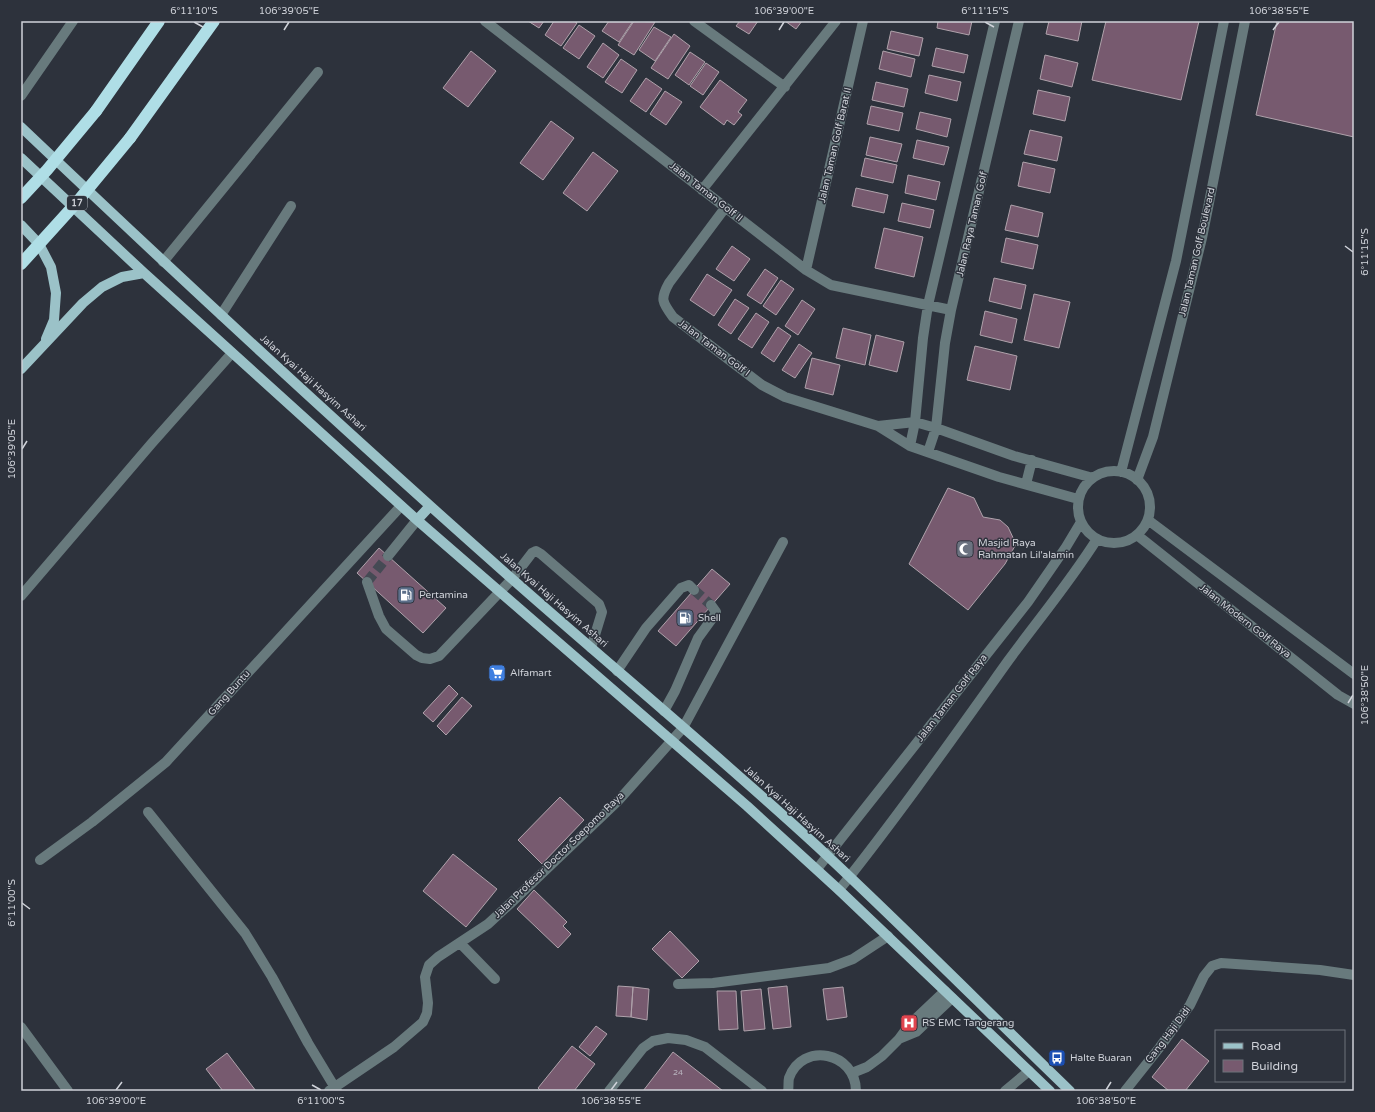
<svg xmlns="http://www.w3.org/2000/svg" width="1375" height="1112" font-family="'Varela Round',sans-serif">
<rect width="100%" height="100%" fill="#2d323c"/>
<path fill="#775a6f" stroke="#afa2ab" d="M528 21H544L539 28Z
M554 21H574L577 23 561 46 545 35Z
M609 21H633L619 42 602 31Z
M634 21 655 22 634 55 618 45Z
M740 21H758L749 34 736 26Z
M785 21H802L796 29Z
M938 21H972L969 35 937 28Z
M1049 21H1082L1078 41 1046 34Z
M1106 21H1199L1181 100 1092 80Z
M1277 21H1354V137L1256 115Z
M579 25 595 36 579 59 563 48Z
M654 27 671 37 655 61 639 50Z
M891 31 923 38 919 56 887 49Z
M674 34 690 46 668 79 651 68Z
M603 43 619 55 603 78 587 67Z
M936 48 968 55 964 73 932 66Z
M471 51 496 71 468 107 443 88Z
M883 51 915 59 911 77 879 69Z
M690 52 705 62 689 85 675 75Z
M1045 55 1078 63 1072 87 1040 79Z
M621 59 637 70 622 93 605 82Z
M706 63 719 72 703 95 690 86Z
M929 75 961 82 957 101 925 93Z
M646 78 662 89 646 112 630 101Z
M720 80 747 100 738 112 742 115 734 125 727 120 724 125 700 107Z
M876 82 908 89 904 107 872 100Z
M1038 90 1070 97 1065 121 1033 114Z
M665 91 682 102 666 125 650 114Z
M871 106 903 113 899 131 867 124Z
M920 112 951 119 947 137 916 129Z
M551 121 574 138 543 180 520 163Z
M1030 130 1062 137 1057 161 1024 154Z
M870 137 902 144 897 162 866 155Z
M917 140 949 147 944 165 913 158Z
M593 152 618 171 587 211 563 193Z
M865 158 897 165 893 183 861 176Z
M1023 162 1055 169 1050 193 1018 186Z
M908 175 940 182 936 200 905 193Z
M856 188 888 195 884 213 852 206Z
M902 203 934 210 930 228 898 221Z
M1011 205 1043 213 1038 237 1005 230Z
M884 228 923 237 914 277 875 268Z
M1006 238 1038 245 1033 269 1001 262Z
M732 246 750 259 734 281 716 269Z
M765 269 778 278 761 304 747 295Z
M707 274 732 290 714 316 690 300Z
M994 278 1026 285 1021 309 989 301Z
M781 280 794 289 776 315 763 306Z
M1034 294 1070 302 1059 348 1024 340Z
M735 299 749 308 731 334 718 325Z
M802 300 815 309 798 335 785 326Z
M985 311 1017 319 1012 343 980 335Z
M756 313 769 322 752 348 738 339Z
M778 327 791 336 774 362 761 353Z
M843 328 871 335 865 365 836 358Z
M876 335 904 342 897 372 869 365Z
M799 344 812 353 795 378 782 370Z
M975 346 1017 356 1010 390 967 380Z
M812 358 840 365 833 395 805 388Z
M948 488 974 498 983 517 1000 520 1008 527 1016 544 1005 564 968 610 909 564Z
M379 548 446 608 423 633 357 573Z
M712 569 730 584 676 646 658 631Z
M449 685 458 694 433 722 423 713Z
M462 697 472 706 446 735 437 726Z
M560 797 584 820 542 864 518 840Z
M453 854 497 889 466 927 423 891Z
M534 890 567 922 563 926 571 934 558 948 517 909Z
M670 931 699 961 682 978 652 949Z
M618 986 633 987 631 1017 616 1016Z
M787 986 791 1027 773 1029 768 988Z
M633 987 649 989 647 1020 631 1017Z
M843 987 847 1017 827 1020 823 989Z
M761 989 765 1029 744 1031 741 991Z
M717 991H736L738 1029 719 1030Z
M596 1026 607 1034 590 1056 579 1047Z
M1182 1039 1209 1061 1185 1091H1169L1152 1077Z
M572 1046 595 1064 574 1091H541L538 1088Z
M673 1052 723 1091H643Z
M227 1053 256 1091H223L206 1069Z"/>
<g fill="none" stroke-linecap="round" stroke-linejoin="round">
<path stroke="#454a54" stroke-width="10" stroke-dasharray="10 5" stroke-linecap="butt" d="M367 582 388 556
M694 590 711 605"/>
<path stroke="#687a7d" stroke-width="10" d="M485 21 806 270 831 285 951 310
M694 21 785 87
M21 96 73 21
M702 190 836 21
M725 208 669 283C660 299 662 302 673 317L762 385 785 397 878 426 910 446 999 477 1078 499
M163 262 318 72
M806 270 863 21
M221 315 291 206
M878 426 915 422 936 428 1014 456 1093 478
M910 446 915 422 923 338 928 305 995 21
M928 452 936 428 945 343 951 310 1019 21
M1078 507a36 36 0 1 1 72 0a36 36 0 1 1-72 0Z
M1121 472 1176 261 1224 21
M1137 480 1153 437 1202 238 1245 21
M1026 484 1032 460
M1148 520 1354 674
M1137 535 1338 695 1354 704
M388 556 417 520
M367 582 379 616 386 629 416 655 422 658 430 659 439 656 512 579 532 553 536 551 541 554 599 604 602 612 591 648
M21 596 152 443 232 353
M617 671 646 628 681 588 689 585 694 590
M664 711 675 691 698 638 714 616 716 612 711 605
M148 812 245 933 272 977 308 1043 337 1091
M40 860 92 822 166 762 401 506
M817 869 1028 602 1066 547 1081 522
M839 890C898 816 953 738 1008 661 1038 620 1070 582 1097 539
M460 943 495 979
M678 984 713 983 829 968 853 959 888 936
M21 1027 68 1091
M899 1039 916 1032 952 998
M852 1073 867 1067 882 1056 899 1039 910 1024 945 991
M329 1091 394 1047 423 1022 427 1013 428 1003 425 977 429 965 438 957 488 924 512 902 618 801 683 728 783 542
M609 1091 643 1048 653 1041 668 1038 686 1040 705 1047 762 1091
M788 1091C789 1087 788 1082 789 1078 802 1041 856 1052 856 1091
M1005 1091 1029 1071
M1125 1091 1160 1047 1190 1005 1204 976 1212 966 1221 963 1320 970 1354 975"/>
<path stroke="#9bc2c8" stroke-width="10" d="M21 127C182 280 345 431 511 578 613 668 718 755 818 847 904 927 986 1010 1070 1091
M21 158 144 273 417 520 747 806 839 890 1050 1091
M21 225 39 244 51 267 56 293 54 320 46 339
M21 369 83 303 102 287 122 277 144 273
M417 520 430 506"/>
<path stroke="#afdee6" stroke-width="12" d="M96 111 159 21
M130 138 214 21"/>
<path stroke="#afdee6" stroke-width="12" d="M21 198 47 170 96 111
M21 264 78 201 130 138"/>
</g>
<path fill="none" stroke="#cfd2d9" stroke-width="1.5" d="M194 22 203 27M985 22 994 27M284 30 289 22M779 30 784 22M1273 30 1279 22M1345 246 1353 252M22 449 27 441M1348 703 1353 695M22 903 30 909M312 1085 321 1090M116 1090 122 1082M611 1090 617 1082M1106 1090 1111 1082"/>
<defs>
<symbol id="mosque-square" viewBox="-11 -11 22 22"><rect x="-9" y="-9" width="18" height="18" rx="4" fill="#6b7280" stroke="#2d323c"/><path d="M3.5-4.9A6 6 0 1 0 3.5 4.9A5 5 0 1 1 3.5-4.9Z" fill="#fff"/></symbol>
<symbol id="fuel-square" viewBox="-11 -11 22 22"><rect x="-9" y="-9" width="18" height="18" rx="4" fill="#5c6f8a" stroke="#2d323c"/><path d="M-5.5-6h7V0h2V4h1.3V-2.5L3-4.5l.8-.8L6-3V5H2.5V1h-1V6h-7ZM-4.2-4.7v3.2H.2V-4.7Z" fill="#fff"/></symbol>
<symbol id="supermarket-square" viewBox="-11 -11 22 22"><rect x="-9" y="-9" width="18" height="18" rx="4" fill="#3f7fe0" stroke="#2d323c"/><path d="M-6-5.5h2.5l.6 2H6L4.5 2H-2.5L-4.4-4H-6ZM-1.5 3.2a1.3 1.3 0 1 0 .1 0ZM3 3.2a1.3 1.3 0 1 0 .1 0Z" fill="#fff"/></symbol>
<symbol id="hospital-square" viewBox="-11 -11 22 22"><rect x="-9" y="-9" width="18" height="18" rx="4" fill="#e0444e" stroke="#2d323c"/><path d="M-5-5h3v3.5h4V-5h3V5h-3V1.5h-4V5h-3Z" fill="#fff"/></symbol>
<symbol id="bus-square" viewBox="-11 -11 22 22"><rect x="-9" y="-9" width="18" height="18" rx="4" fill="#1a4fb4" stroke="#2d323c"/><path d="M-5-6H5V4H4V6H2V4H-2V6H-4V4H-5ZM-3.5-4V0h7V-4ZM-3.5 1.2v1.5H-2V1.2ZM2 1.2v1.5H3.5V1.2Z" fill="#fff"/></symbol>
</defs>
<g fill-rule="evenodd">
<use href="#mosque-square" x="955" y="539" width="20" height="20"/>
<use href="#fuel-square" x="396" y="585" width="20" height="20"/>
<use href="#fuel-square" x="675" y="608" width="20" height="20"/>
<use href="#supermarket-square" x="487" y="663" width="20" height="20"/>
<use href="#hospital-square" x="899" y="1013" width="20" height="20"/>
<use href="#bus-square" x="1047" y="1048" width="20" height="20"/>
</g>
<g text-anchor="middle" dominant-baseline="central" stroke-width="3" stroke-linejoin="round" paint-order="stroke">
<g font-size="8" fill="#b9b4be">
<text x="678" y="1072">24</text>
</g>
<rect fill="#2d323c" stroke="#9ea2aa" stroke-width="1" x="67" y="196" width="20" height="14" rx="3"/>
<g font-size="9" font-weight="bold" fill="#cfd2d9">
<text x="77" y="203">17</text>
</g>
<g font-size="10" fill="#cfd2d9" stroke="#2d323c">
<text transform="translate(835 145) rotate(-77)">Jalan Taman Golf Barat II</text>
<text transform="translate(706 192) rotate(38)">Jalan Taman Golf II</text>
<text transform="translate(972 224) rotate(-77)">Jalan Raya Taman Golf</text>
<text transform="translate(1197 252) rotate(-77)">Jalan Taman Golf Boulevard</text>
<text transform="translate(714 348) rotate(37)">Jalan Taman Golf I</text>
<text transform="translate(313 383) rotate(42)">Jalan Kyai Haji Hasyim Ashari</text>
<text transform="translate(554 600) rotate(41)">Jalan Kyai Haji Hasyim Ashari</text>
<text transform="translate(1245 621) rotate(38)">Jalan Modern Golf Raya</text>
<text transform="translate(229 693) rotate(-48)">Gang Buntu</text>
<text transform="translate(952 698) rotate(-52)">Jalan Taman Golf Raya</text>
<text transform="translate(797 814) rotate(42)">Jalan Kyai Haji Hasyim Ashari</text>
<text transform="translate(559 855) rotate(-44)">Jalan Profesor Doctor Soepomo Raya</text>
<text transform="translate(1168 1035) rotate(-53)">Gang Haji Didi</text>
</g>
<g font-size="10" fill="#cfd2d9" stroke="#2d323c" text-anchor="start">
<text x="978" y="543">Masjid Raya<tspan x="978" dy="12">Rahmatan Lil'alamin</tspan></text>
<text x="419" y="595">Pertamina</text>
<text x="698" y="618">Shell</text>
<text x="510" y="673">Alfamart</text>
<text x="922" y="1023">RS EMC Tangerang</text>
<text x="1070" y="1058">Halte Buaran</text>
</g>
</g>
<rect width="1375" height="1112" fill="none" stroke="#2d323c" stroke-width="44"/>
<rect x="1215" y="1030" width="130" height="52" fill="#2d323c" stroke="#6e727b"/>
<rect x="1223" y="1043" width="20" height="6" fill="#9bc2c8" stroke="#6e727b"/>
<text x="1251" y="1050" font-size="12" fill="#cfd2d9">Road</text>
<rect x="1223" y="1060" width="20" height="12" fill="#775a6f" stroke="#6e727b"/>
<text x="1251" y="1070" font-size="12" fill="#cfd2d9">Building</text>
<rect x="22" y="22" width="1331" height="1068" fill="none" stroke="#cfd2d9" stroke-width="1.5"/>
<g font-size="10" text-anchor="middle" fill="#cfd2d9">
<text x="194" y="14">6°11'10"S</text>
<text x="289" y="14">106°39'05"E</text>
<text x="784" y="14">106°39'00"E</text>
<text x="985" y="14">6°11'15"S</text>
<text x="1279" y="14">106°38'55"E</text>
<text transform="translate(1364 252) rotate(-90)" y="4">6°11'15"S</text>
<text transform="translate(11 449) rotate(-90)" y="4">106°39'05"E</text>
<text transform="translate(1364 695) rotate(-90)" y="4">106°38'50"E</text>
<text transform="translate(11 903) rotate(-90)" y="4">6°11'00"S</text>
<text x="116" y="1104">106°39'00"E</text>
<text x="321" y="1104">6°11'00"S</text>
<text x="611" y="1104">106°38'55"E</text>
<text x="1106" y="1104">106°38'50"E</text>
</g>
</svg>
